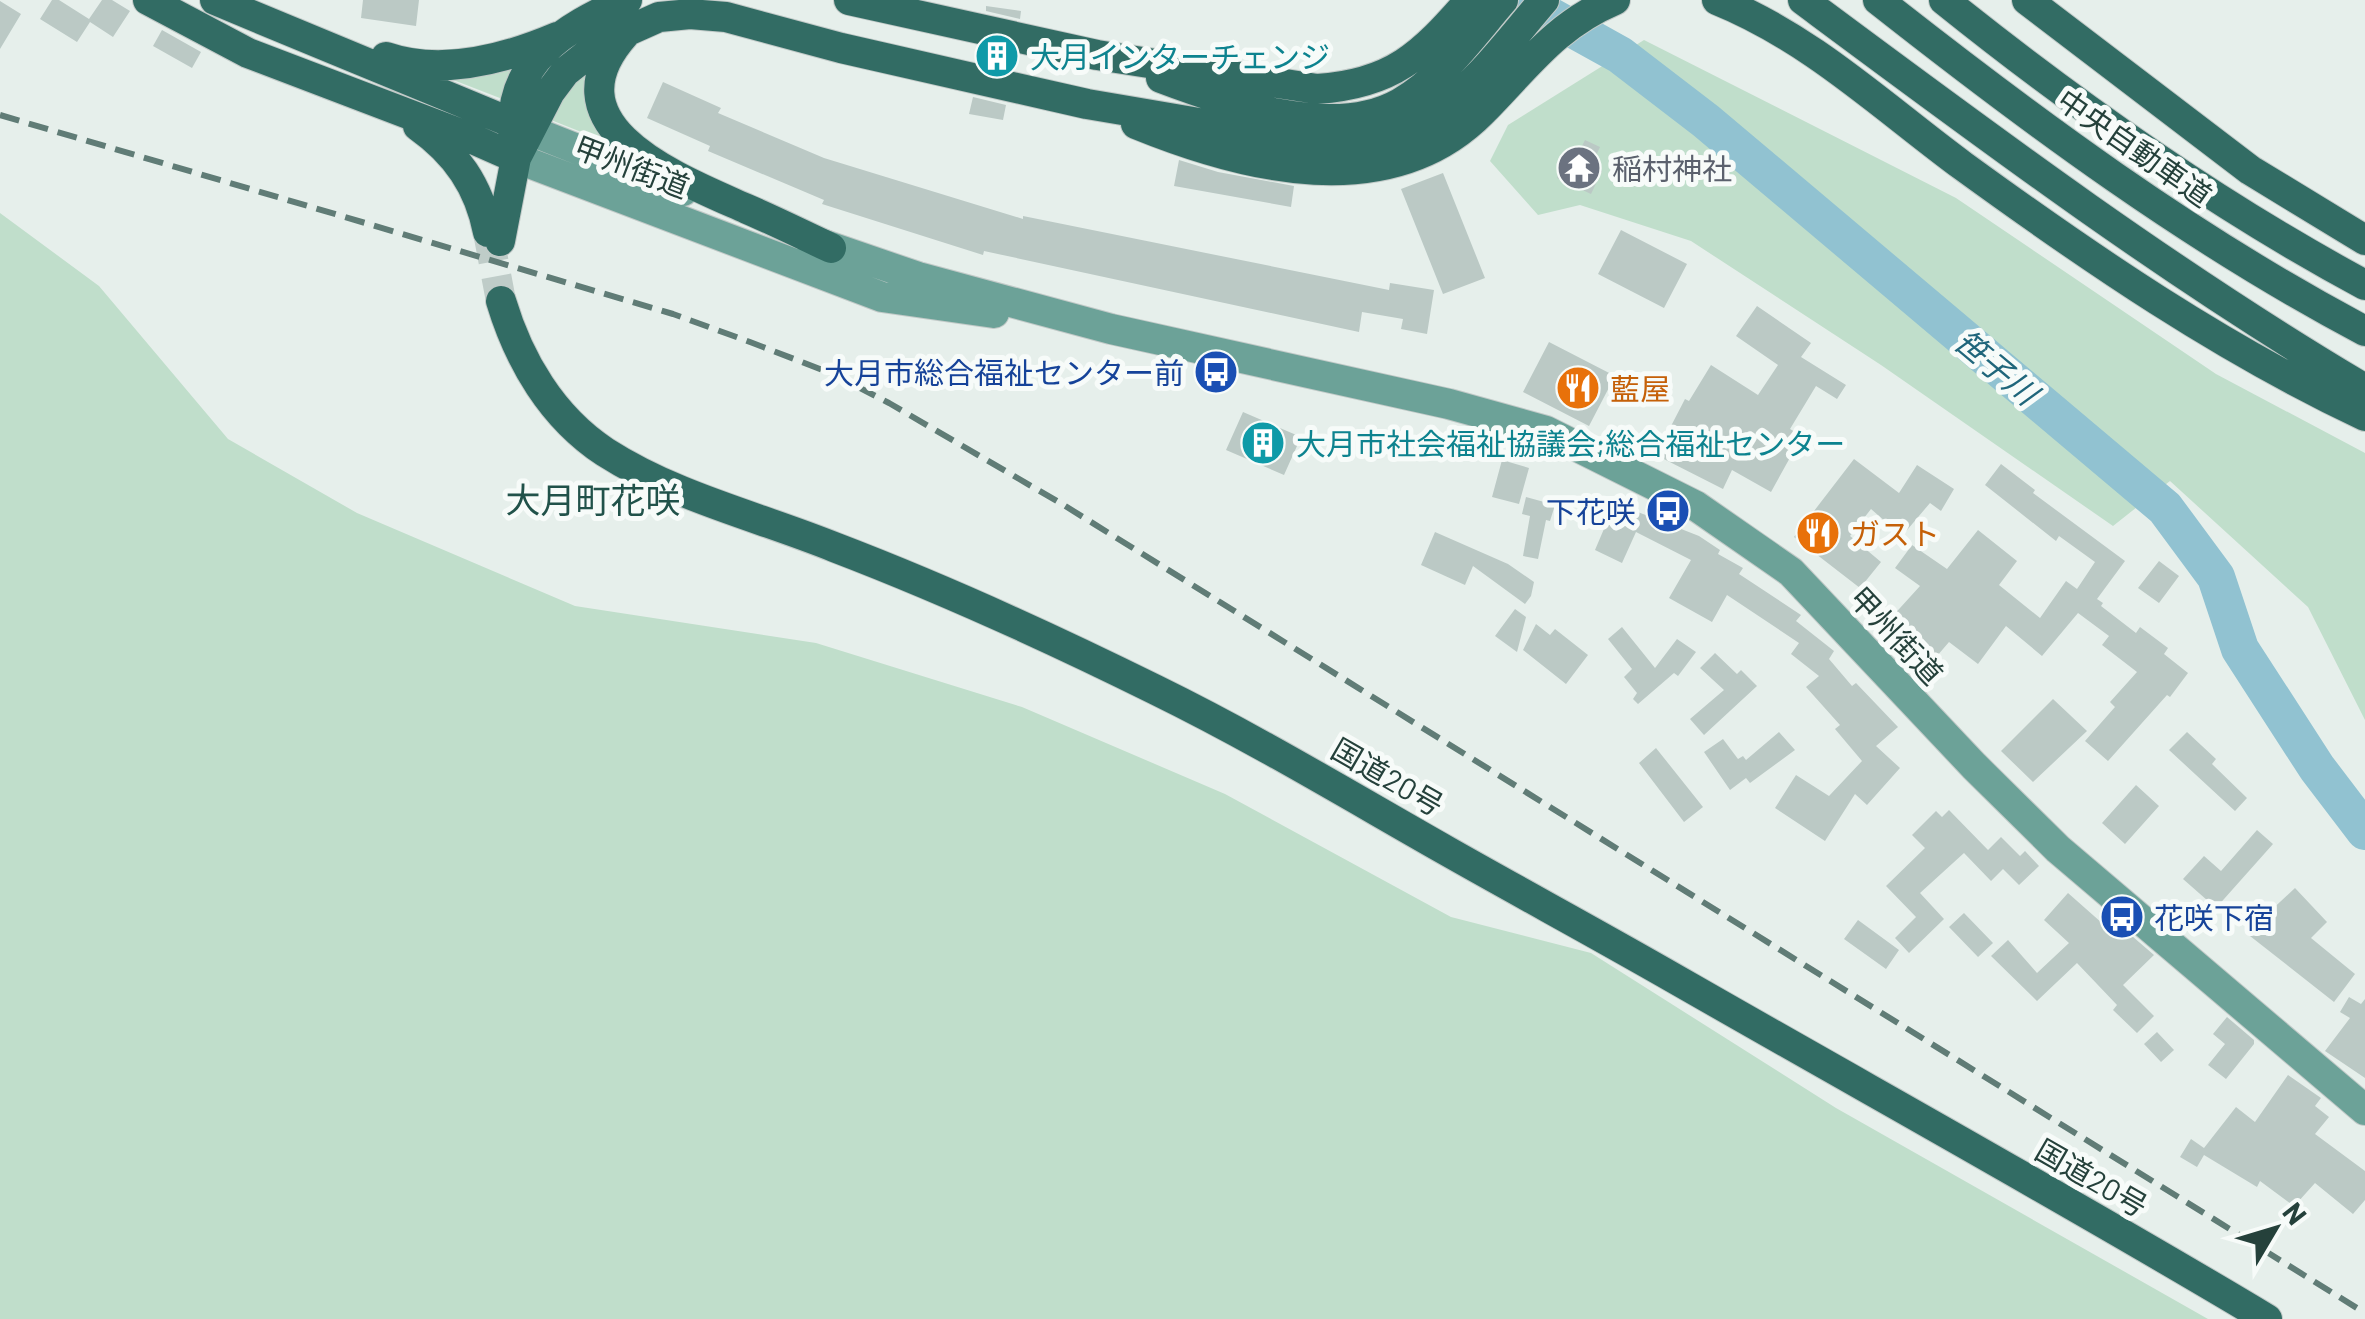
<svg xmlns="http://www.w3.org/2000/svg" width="2365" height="1319" font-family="Barlow,'Noto Sans JP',sans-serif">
<rect width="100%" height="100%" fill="#e6efeb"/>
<path fill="#c0decb" d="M1644 40 1956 198 2216 374 2365 453V720L2308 607 2170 481 2113 526 1881 365 1691 241 1580 205 1538 215 1490 161 1508 125Z
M590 61 592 117 604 141 546 118Z
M516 66 505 100 443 76Z
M0 213 99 286 228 439 357 513 575 606 816 643 1022 707 1225 794 1451 917 1591 953 1836 1108 2208 1319H0Z"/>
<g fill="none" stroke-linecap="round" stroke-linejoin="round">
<path stroke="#91c2d1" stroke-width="38" d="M1521 0 1620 55 1706 121 2165 508 2216 577 2240 649 2317 768 2365 831"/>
</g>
<path fill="#bbc9c5" d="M52 0H59L89 19 102 0H112L130 11 113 37 90 22 77 42 40 19Z
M363 0H419L416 26 361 18Z
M0 1 21 14 0 49Z
M986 6 1021 11 1020 19 986 11Z
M162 30 201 52 192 68 153 46Z
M982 49 1014 56 1012 68 980 60Z
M663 82 721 108 718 113 824 158 1023 219V216L1389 290 1390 283 1434 290 1427 334 1401 329 1403 319 1362 312 1359 332 984 251 983 255 822 204 824 200 708 151 710 146 647 118Z
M973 97 1006 105 1003 120 969 114Z
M1585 140 1600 147 1591 166 1602 171 1591 194 1557 178 1566 158 1574 162Z
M1179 160 1218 172 1294 186 1291 207 1174 186Z
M1443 173 1485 278 1443 294 1401 189Z
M1621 230 1687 264 1664 308 1598 274Z
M1757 306 1811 343 1801 357 1846 385 1837 399 1816 386 1790 429 1802 436 1771 492 1732 470 1723 489 1656 455 1685 399 1689 401 1711 365 1758 395 1778 365 1736 336Z
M1549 342 1615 376 1589 426 1523 392Z
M1243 412 1301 437 1284 475 1226 450Z
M1854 459 1899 493 1917 465 1954 489 1941 511 1930 503 1902 536 1871 509 1850 536 1881 562 1860 588 1794 537Z
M1502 460 1529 468 1519 504 1492 497Z
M2001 464 2035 490 2033 493 2125 561 2097 599 2103 603 2101 606 2136 633 2140 627 2168 648 2164 654 2188 673 2170 697 2167 695 2108 761 2085 741 2115 707 2110 702 2137 672 2102 645 2109 636 2078 613 2042 656 2006 626 1978 664 1949 642 1931 663 1910 646 1905 652 1880 630 1920 586 1895 568 1912 545 1947 569 1978 530 2017 561 1999 585 2040 618 2066 581 2077 589 2095 562 2059 536 2056 541 1985 485Z
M1526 497 1555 505 1550 521 1546 520 1538 559 1523 556 1530 516 1522 514Z
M1615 503 1699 536 1720 550 1718 554 1743 568 1739 574 1801 615 1796 621 1834 651 1829 659 1852 686 1856 683 1898 727 1876 746 1900 768 1867 805 1855 794 1825 841 1775 808 1796 775 1829 796 1862 761 1835 729 1840 725 1806 687 1819 676 1791 654 1799 643 1727 595 1712 622 1669 598 1691 560 1636 532 1622 563 1595 550Z
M1435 532 1508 564 1534 582 1531 596 1525 604 1473 566 1465 585 1421 565Z
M2159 561 2179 576 2159 603 2138 588Z
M1515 609 1526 617 1517 652 1495 636Z
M1536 624 1550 635 1555 629 1588 655 1566 684 1523 650Z
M1622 627 1655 668 1677 639 1696 652 1678 676 1674 673 1638 704 1633 699 1637 693 1624 677 1632 669 1608 639Z
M1715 653 1737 674 1741 670 1757 686 1704 735 1690 719 1724 690 1700 668Z
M2053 699 2087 731 2033 782 2001 751Z
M1779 732 1795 750 1750 783 1746 778 1730 790 1704 752 1723 739 1738 759 1743 756 1746 760Z
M2187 732 2216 759 2212 764 2247 798 2235 811 2169 750Z
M1656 748 1703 807 1684 822 1639 763Z
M2136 785 2159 806 2125 844 2102 823Z
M1949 810 1988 850 2001 837 2020 856 2025 851 2039 866 2019 885 2003 869 1991 881 1964 853 1920 893 1944 919 1909 953 1895 938 1916 917 1886 886 1925 848 1912 835 1936 811 1942 817Z
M2257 830 2273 844 2216 908 2183 879 2204 856 2221 871Z
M2295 888 2327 922 2311 938 2355 974 2334 1002 2250 936 2265 916Z
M2068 893 2111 931 2118 924 2154 955 2123 985 2154 1016 2137 1033 2113 1010 2117 1005 2077 963 2037 1001 1991 956 2008 940 2037 973 2069 943 2044 920Z
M1964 913 1993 943 1978 957 1949 927Z
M1858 920 1899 950 1886 969 1844 939Z
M2349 997 2361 1004 2365 999V1078L2325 1051 2350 1018 2340 1012Z
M2227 1017 2254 1040V1044L2226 1079 2208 1065 2225 1044 2213 1034Z
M2157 1032 2174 1050 2161 1062 2144 1044Z
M2288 1075 2321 1098 2315 1106 2329 1117 2315 1134 2365 1171V1200L2353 1214 2315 1183 2297 1203 2294 1200 2291 1204 2260 1181 2257 1187 2204 1155 2197 1167 2180 1157 2191 1139 2204 1148 2236 1107 2255 1122Z"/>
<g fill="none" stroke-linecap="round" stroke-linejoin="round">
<path stroke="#bfccc8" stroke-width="30" stroke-dasharray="30 15" stroke-linecap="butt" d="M488 232 501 301"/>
<defs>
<path id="major" d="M529 130 683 191
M516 158 882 297 994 313
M810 240 918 277 1111 329 1449 404 1546 431 1696 506 1791 572 1974 766 2058 849 2365 1110"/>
<path id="highway" d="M148 0 248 53 466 136 516 158
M215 0 529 130
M849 0 1097 55 1317 89C1393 84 1422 55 1470 0
M1717 0C1811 38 1883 107 1963 166 2091 259 2221 348 2365 416
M1803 0C1986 136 2169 273 2365 389
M1878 0C2033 122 2191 239 2365 331
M1944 0C2076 106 2216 205 2365 285
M2027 0 2250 170 2365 240
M625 34C542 127 680 179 747 209 775 221 803 235 831 248
M386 57C441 76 505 59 557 37
M1161 78C1227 103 1333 141 1400 103 1442 79 1472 36 1503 0
M1136 124C1244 168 1389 206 1482 112 1527 67 1554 26 1615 0
M418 126C456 153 479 186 488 232
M514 141C505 62 564 28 627 0
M500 241 516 158 550 92 565 72 603 42 659 17 690 14 726 17 841 48 1087 104 1329 145C1438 142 1479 76 1544 0
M501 301C519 361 552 417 605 452 675 497 757 516 834 547 944 589 1051 638 1156 690 1256 739 1350 796 1447 851 1528 897 1610 941 1691 988 1883 1098 2077 1205 2267 1319"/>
</defs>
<use href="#major" stroke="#c2cac8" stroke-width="32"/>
<use href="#highway" stroke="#c2cac8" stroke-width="32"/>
<use href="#major" stroke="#6ca298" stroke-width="30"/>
<use href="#highway" stroke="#326c64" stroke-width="30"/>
<path stroke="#607c76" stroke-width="6" stroke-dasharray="20 10" stroke-linecap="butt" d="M0 115 673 314 750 342 833 374 889 403 1062 504 2365 1313"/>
</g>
<defs>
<symbol id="building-disc" viewBox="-11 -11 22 22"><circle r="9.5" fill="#0f9aa8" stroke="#f7fbf9"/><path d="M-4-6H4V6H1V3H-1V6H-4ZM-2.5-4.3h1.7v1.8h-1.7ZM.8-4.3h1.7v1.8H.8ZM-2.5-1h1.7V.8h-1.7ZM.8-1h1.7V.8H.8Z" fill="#fff"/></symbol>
<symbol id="temple-disc" viewBox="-11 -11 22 22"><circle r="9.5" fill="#6b7280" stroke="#f7fbf9"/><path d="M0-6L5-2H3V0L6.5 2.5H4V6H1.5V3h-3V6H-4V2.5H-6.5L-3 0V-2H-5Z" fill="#fff"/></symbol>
<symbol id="bus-disc" viewBox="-11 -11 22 22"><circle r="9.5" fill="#1a4fb4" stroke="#f7fbf9"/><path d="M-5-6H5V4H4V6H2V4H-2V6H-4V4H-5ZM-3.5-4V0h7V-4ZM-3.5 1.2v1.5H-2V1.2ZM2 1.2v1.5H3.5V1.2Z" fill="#fff"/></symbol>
<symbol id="restaurant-disc" viewBox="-11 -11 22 22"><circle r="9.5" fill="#e8710a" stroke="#f7fbf9"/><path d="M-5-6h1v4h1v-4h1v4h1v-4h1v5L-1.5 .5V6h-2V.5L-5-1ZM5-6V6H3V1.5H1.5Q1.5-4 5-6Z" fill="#fff"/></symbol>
</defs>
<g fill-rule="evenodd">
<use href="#building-disc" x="972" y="31" width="50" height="50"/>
<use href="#temple-disc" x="1554" y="143" width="50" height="50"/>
<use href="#bus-disc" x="1191" y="347" width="50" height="50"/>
<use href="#restaurant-disc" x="1553" y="363" width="50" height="50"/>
<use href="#building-disc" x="1238" y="418" width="50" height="50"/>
<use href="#bus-disc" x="1643" y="486" width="50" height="50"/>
<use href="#restaurant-disc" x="1793" y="508" width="50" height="50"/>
<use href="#bus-disc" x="2097" y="892" width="50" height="50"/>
</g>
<g text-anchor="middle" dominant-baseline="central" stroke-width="10" stroke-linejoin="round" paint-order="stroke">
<g font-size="30" fill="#0d838f" stroke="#f7fbf9" text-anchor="start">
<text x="1030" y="56">大月インターチェンジ</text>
<text x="1296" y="443">大月市社会福祉協議会;総合福祉センター</text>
</g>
<g font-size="30" fill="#25413b" stroke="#f7fbf9">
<text transform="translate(2135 147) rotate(35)">中央自動車道</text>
<text transform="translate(632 166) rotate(21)">甲州街道</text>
<text transform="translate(1897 635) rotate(47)">甲州街道</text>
<text transform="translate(1388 776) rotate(30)">国道20号</text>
<text transform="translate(2092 1177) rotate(30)">国道20号</text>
</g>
<g font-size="30" fill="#5b616d" stroke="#f7fbf9" text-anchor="start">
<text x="1612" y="168">稲村神社</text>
</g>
<g font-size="30" fill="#164399" stroke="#f7fbf9" text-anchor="end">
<text x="1184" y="372">大月市総合福祉センター前</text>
<text x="1636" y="511">下花咲</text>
<text x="2154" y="917" text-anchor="start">花咲下宿</text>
</g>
<g font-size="30" fill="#c56008" stroke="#f7fbf9" text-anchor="start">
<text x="1610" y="388">藍屋</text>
<text x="1850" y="533">ガスト</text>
</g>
<g font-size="32" font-style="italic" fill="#20667b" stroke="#f7fbf9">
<text transform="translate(1997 366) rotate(40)">笹子川</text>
</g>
<g font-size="35" fill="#21524a" stroke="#f7fbf9">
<text x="593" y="499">大月町花咲</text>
</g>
</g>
<g transform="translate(2275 1229) rotate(52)" stroke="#f7fbf9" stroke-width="8" paint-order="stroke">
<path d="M0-8L18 38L0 25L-18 38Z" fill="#25413b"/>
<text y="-15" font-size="28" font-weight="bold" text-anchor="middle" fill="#25413b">N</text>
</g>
</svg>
